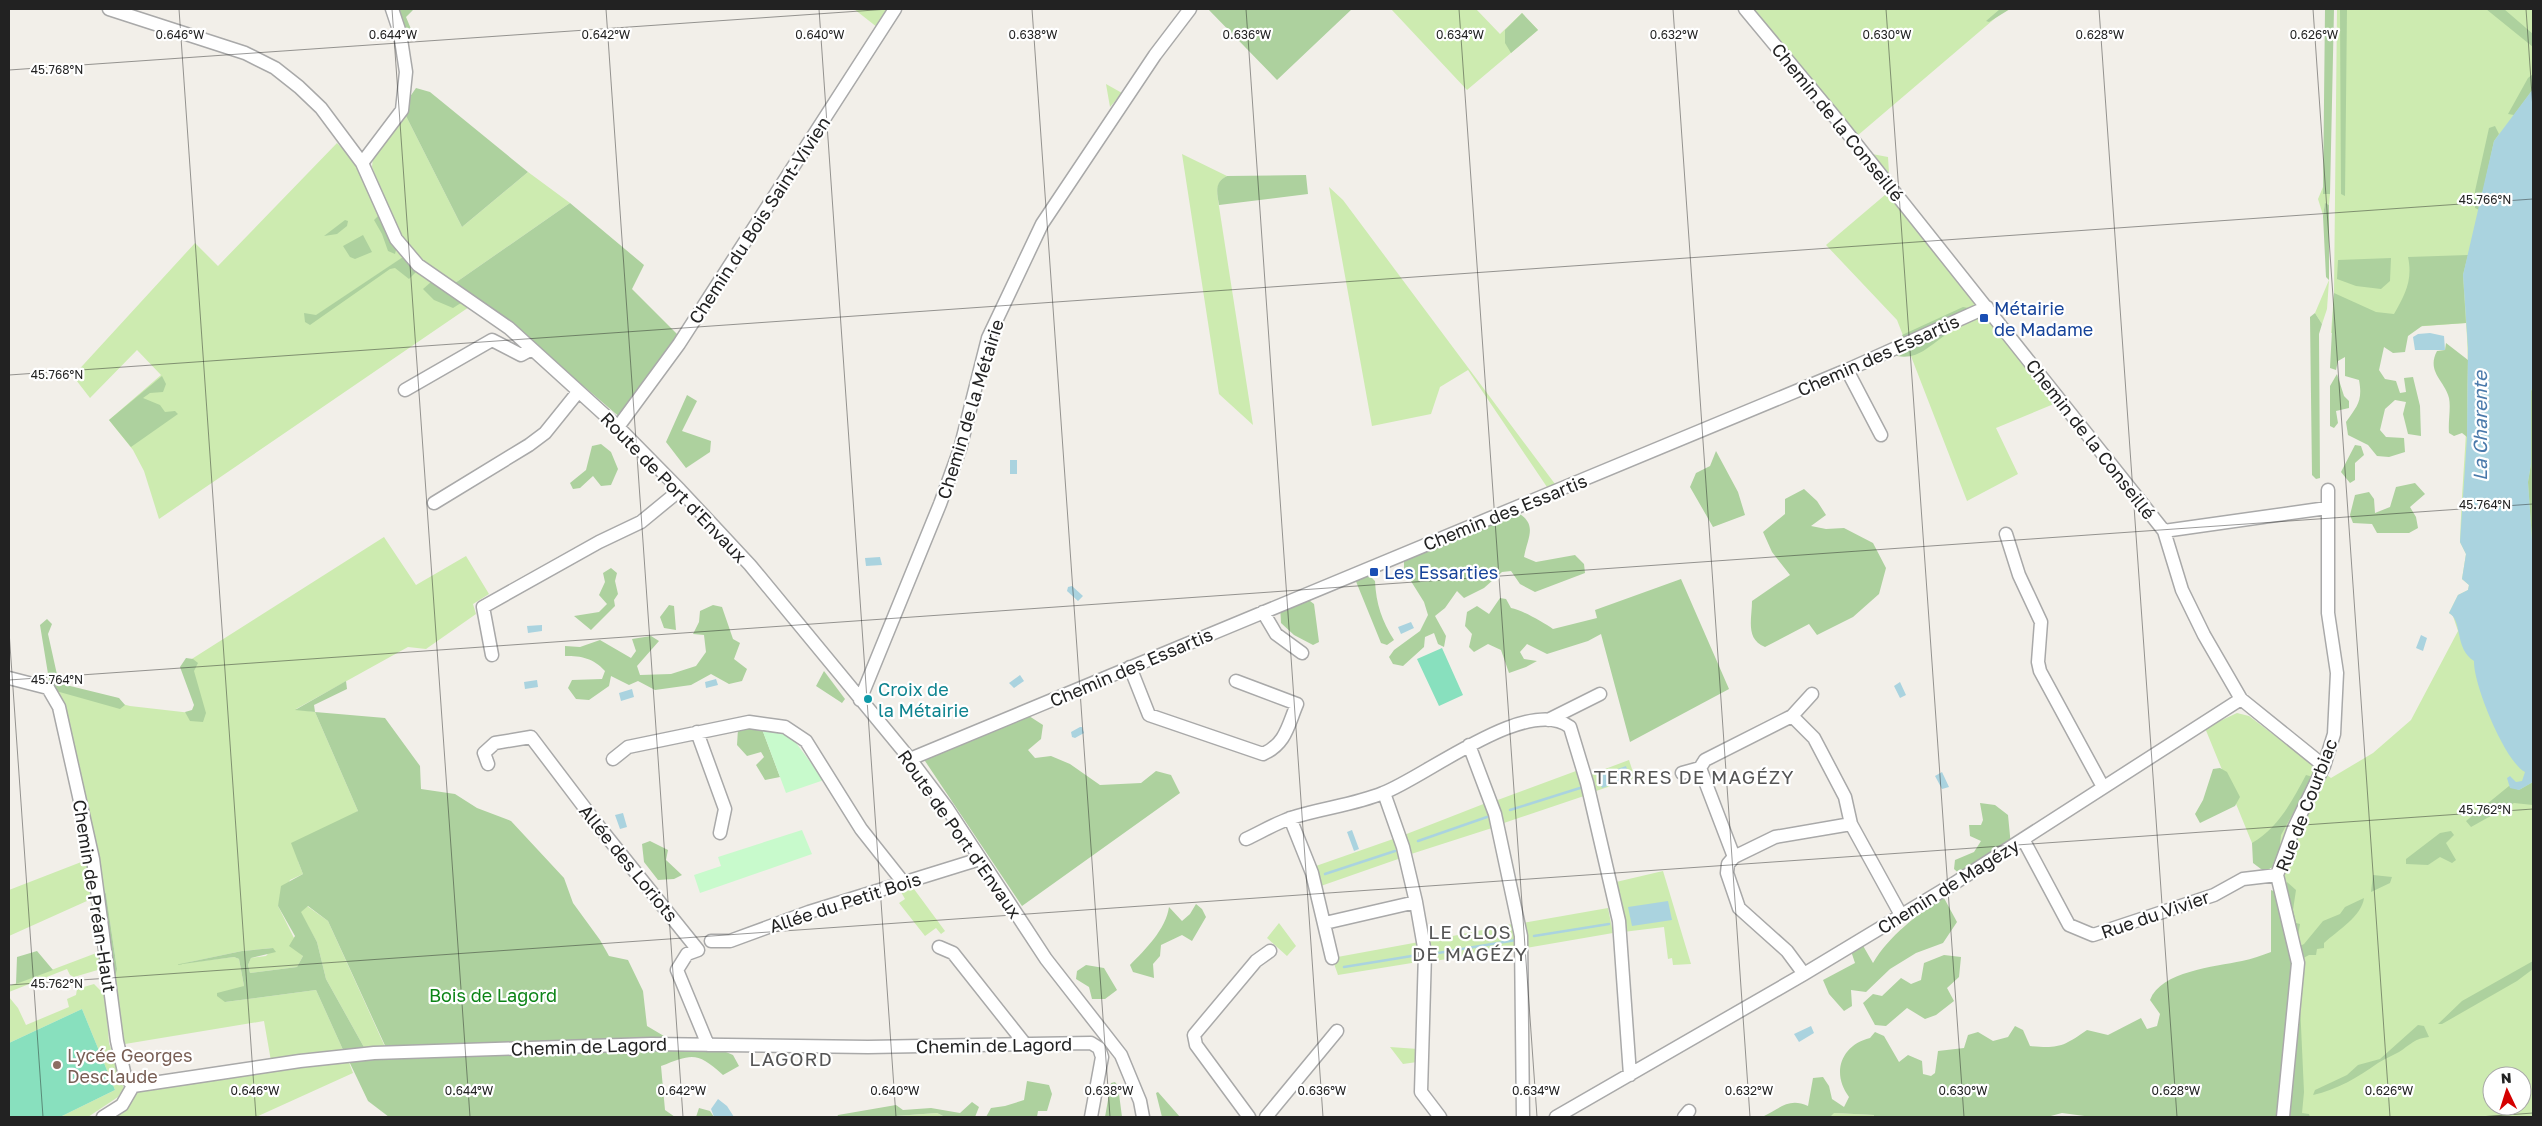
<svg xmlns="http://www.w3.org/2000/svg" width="2542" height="1126" font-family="'Golos Text',sans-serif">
<rect width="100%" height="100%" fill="#f2efe9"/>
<path fill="#cdebb0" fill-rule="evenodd" d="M854 9H891L882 31Z
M1391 9H1476L1500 34 1522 13 1538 30 1467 90Z
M1747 9H2006L1857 136Z
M2337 9H2533V1117H2283L2277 875 2252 843 2205 728 2237 713 2249 716 2331 778 2373 753 2411 720 2458 631 2453 616 2449 613 2458 595 2468 590 2469 585 2462 579 2466 554 2460 542C2462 469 2472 396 2466 323L2331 333 2334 293ZM2492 1076H2522V1106H2492Z
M1106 84 1122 93 1110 107Z
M406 116 462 227 528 172 570 203 455 283 417 258 399 232 372 167 373 157Z
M337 143 352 158 396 250 424 278 472 305 159 519 144 471 133 450 109 420 161 375 137 350 90 398 73 376 195 243 218 266Z
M1182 154 1227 176C1216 182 1217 189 1218 200L1253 425 1219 394Z
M1872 154 1888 157 1889 173Z
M1329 187 1343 200 1555 484 1547 487 1468 370 1440 387 1431 414 1372 426Z
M2323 187V194H2330L2329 205 2325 204 2323 215 2318 199Z
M1892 189 2061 401 1996 428 2018 474 1967 501 1897 320 1826 245Z
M2329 280 2327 309 2322 324 2315 313Z
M384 537 416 585 466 556 489 594 473 604 476 614 426 649 408 647 296 709 315 712 358 811 298 861 303 874 290 880 278 906 303 956 297 967 250 973 248 965 251 958 266 956 273 948 242 951 185 963 234 957 239 959 244 986 225 1002 316 990 344 1052 271 1061 264 1021 119 1045 111 976 117 969 106 894 101 882 55 687 130 706 200 714 187 662Z
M1629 760 1635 778 1593 792 1589 775Z
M1576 771 1584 796 1501 824 1495 801Z
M1486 803 1492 828 1408 855 1404 835Z
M1396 838 1401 858 1318 887 1313 867Z
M89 859 98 896 9 936V890Z
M1663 871 1691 964 1673 965 1672 958 1668 959 1664 927 1623 932 1616 882Z
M914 889 945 931 941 934 936 928 925 936 899 903 905 899 901 892Z
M307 906 328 921 386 1049H365L326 979 317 942 300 912Z
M1608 908 1613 933 1526 948 1523 923Z
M1279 923 1296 946 1287 956 1267 938Z
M1512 924 1517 948 1428 962V941Z
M1419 942 1418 962 1338 975 1332 958Z
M99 952 101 969 74 977 70 975 67 969 9 992V986Z
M94 984 100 990H105L109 1043 124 1088 118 1097 88 1117H60L115 1090 82 1009 9 1043V997L18 1008 26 1025 69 1007 67 999 76 995 77 989Z
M1390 1047 1418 1049 1417 1062 1403 1064Z
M347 1057 353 1073 256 1117H103L133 1086Z
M937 1113 945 1117H882Z
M1834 1113 1874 1115V1117H1780Z"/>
<path fill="#add19e" d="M396 9H424L413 10 406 17 411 29 409 39 406 40Z
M1208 9H1352L1277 80Z
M2000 9H2010L1989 22 1986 21Z
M2325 9H2334L2330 194H2323Z
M2340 9H2347L2345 196 2341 194Z
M2486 9H2504L2533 34V47Z
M1522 13 1538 30 1511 53 1505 43V30Z
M2533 74V89L2514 115 2508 114 2528 78Z
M416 88 430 92 528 172 462 227 406 116 407 101Z
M2495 126 2499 134 2494 141 2479 210 2475 208V191L2489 128Z
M1306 175 1308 194 1219 205C1217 193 1214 182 1227 176Z
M570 203 644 265 632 289 682 339 623 420 587 389 455 283Z
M2325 203 2329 205V280L2326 277 2323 216Z
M379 215 396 250 395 254 388 251 382 234 374 220Z
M345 220 348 221 347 226 337 234 324 236Z
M363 235 372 252 355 259 350 257 343 246Z
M2468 255 2463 275 2466 323 2422 326 2408 336 2405 352 2393 353 2384 347 2379 370 2385 379 2396 381 2400 393 2406 392 2404 378 2413 377 2420 406 2421 436 2408 434 2403 414 2406 402 2395 400 2385 409 2380 430 2386 437 2404 438 2405 452 2389 457 2377 456 2368 445 2348 435 2346 422C2357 406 2363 401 2359 380L2345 376V357L2338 361 2336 370 2330 368 2334 293 2376 312 2394 314C2405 295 2413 280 2408 257Z
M403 257 417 271 409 279 395 268 390 269 310 325 305 322 304 313 316 315Z
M2391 258 2390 281 2381 289 2356 286 2337 279 2338 260Z
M431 282 464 301 453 308 434 300 423 289Z
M1963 307 1969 308 1972 314 1948 325 1947 334C1929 346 1918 360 1897 356L1893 350 1906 343 1902 335Z
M2315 313 2322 324 2319 334 2320 478 2316 479 2312 475 2310 317Z
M2446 343 2468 360 2467 437 2462 433 2454 436 2449 433C2448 422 2451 408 2449 398 2445 381 2426 372 2437 351L2445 350Z
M2337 374 2344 396 2349 401V408L2336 411 2338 423 2334 428 2330 426V386Z
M162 376 166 384 163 392 150 393 143 398 160 405 165 412 175 411 178 414 131 447 109 420Z
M2533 386V554L2528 482 2531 464V391Z
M687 395 697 401 682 431 711 441 710 452 686 468 666 442Z
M601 444 611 452 618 469 611 485 601 486 593 476 580 488 573 489 570 483 586 470 592 446Z
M2355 445 2361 446 2364 455 2355 463V480L2350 483 2341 472Z
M1716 451 1738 492 1745 515 1713 527 1690 487 1696 473 1710 466Z
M2415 483 2425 494 2410 507 2416 517 2418 528 2409 533H2377L2372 524 2353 523 2350 515 2355 495 2369 492 2374 499 2375 513 2390 507 2396 487Z
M1804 489 1817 501 1826 515 1811 526 1826 529 1844 528 1873 543 1886 568 1879 594 1853 617 1817 635 1809 624 1765 647C1745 639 1752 619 1752 601L1790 575 1772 552 1763 532 1785 514V499Z
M1517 512C1538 525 1528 536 1524 557L1536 562 1575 555 1584 564 1585 573 1535 592 1520 584 1511 571 1502 572 1484 588 1464 598 1457 591 1445 608 1435 616 1446 636 1444 647 1438 644 1434 633 1425 637 1424 647 1403 666 1393 664 1389 657 1394 650 1420 631 1428 615 1424 602 1404 570V558Z
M611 568 617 573 615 581 618 594 614 600 615 606 591 630 574 616 599 612 607 604 599 595 605 582 603 573Z
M1362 576H1370L1375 581C1376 604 1382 621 1394 640L1387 645 1381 643 1355 579Z
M1681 579 1729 689 1630 742 1601 634 1588 641 1547 654 1527 644 1520 652 1524 659 1537 661 1526 667 1509 673 1501 650 1488 644 1474 652 1469 647 1472 634 1465 626 1467 612 1477 606 1489 614 1500 598 1506 599 1511 608C1522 610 1543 622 1553 629L1597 618 1595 610Z
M1305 597 1314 604 1319 642 1313 645 1294 635 1281 623 1280 605Z
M669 605 674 606 676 630 664 628 660 617Z
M713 605 722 607 733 639 740 643 734 659 747 669 742 681 729 684 711 674 691 685 655 690 638 681 629 685 611 676 609 686 589 700 576 699 568 688 572 680 602 679 605 671C593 658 582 656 565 656V646L580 647 600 640 631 658 636 651 632 639 651 636 659 641 637 666 640 675 671 674 696 666 706 652 704 635 693 634 699 622 700 611Z
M47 619 52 624 48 634 58 679 62 684 119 698 125 705 120 709 56 691 50 686 40 625Z
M186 658 193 659 198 663 194 671 206 713 203 722 190 721 185 712 192 710 194 705 180 667Z
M824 671 845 699 842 703 816 686Z
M346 681 347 689 314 705 315 712 385 718 420 766 421 789 455 794 477 808 511 821 564 878 573 903 600 940 609 956 628 960 643 991 647 1026 669 1039 719 1049 733 1055 739 1066 723 1075C697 1051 692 1054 661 1066L665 1110 675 1117H389L368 1101 347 1057 388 1052 328 921 308 906 301 912 317 942 326 979 365 1049 344 1052 316 990 225 1002 217 996V993L244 986 239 959 234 957 175 965 242 951 273 948 276 952 251 958 248 965 250 973 297 967 303 956 289 946 295 936 278 906 281 886 303 874 291 843 358 811 315 712 295 710Z
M1029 716 1043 725 1041 739 1028 750 1035 758 1051 756 1070 764 1100 785 1141 783 1156 771 1171 775 1180 793 1022 906 921 755Z
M751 727 762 729 780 777 765 780 756 765 764 757 761 752 747 756 737 745 738 729Z
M2220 768 2227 772 2240 797 2235 806 2200 823 2195 814 2203 800 2213 769Z
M2306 775 2313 777 2281 835 2278 863 2265 872 2253 863 2252 843C2279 827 2292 801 2306 775Z
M2533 782V805L2514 803 2471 827 2466 821 2509 786 2519 790Z
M1980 803 1995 805 2008 815 2011 846 1963 877 1954 869 1955 860 1974 852 1981 841 1970 836 1969 825H1981L1983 820Z
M2451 831 2454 835 2446 843 2456 860 2452 863 2440 857 2428 865 2406 864V859L2440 833Z
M650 841 668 850 666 860 682 875 674 879 658 880 644 862 642 844Z
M2373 875 2392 877 2390 883 2371 892Z
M101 882 106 894 117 969 115 977 111 976Z
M2287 882 2296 890 2293 910 2296 923 2300 924 2296 948 2304 944 2323 921 2340 914 2345 907 2364 898C2362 916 2337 931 2324 943V948L2317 949 2316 955H2309L2298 961 2304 1092 2302 1113 2309 1114 2310 1117H2092L2062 1113 2047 1117H1874V1115L1834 1113 1830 1117H1762C1780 1109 1788 1097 1808 1106L1813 1078 1823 1077 1829 1086 1832 1099 1844 1107 1849 1097C1831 1073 1841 1045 1870 1038L1875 1032 1884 1036 1899 1062 1908 1055 1922 1061 1923 1074 1931 1076 1935 1073 1938 1051 1964 1048 1968 1035 1978 1032 1993 1041 2008 1037 2015 1026 2023 1030 2030 1046C2059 1049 2064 1046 2087 1030L2108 1035 2141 1018 2147 1029 2157 1026 2160 1014 2150 1000C2161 971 2214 967 2242 961 2252 959 2262 955 2271 952V890L2281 894Z
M1944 898 1957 922 1943 943 1916 953 1890 969 1866 992 1851 990 1852 1006 1844 1011 1829 994 1823 980 1855 963 1851 951 1862 944 1873 963C1889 936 1917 914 1944 898Z
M1196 904 1202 909 1206 917 1192 941 1182 935 1161 945 1160 956 1153 964 1154 978 1133 972 1130 965C1145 950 1166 929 1169 907L1182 921 1190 914Z
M37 951 53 970 16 984 17 957Z
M1944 955 1961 957 1959 977 1947 988 1954 1001 1936 1015 1925 1019 1907 1008 1886 1026 1875 1025 1863 1003 1873 994 1882 996 1901 978 1911 984 1921 980 1924 963Z
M2533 961V969L2517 981 2442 1024H2438L2462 1001Z
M1086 965 1104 968 1117 990 1105 999H1092L1089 987 1076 979 1077 971Z
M2418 1025 2424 1026 2429 1037C2415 1038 2410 1045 2399 1052 2392 1056 2384 1059 2378 1063 2358 1077 2337 1090 2313 1095L2315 1090 2347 1075 2358 1065 2380 1059Z
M1027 1081 1049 1085 1052 1094 1047 1111H1038L1037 1117H986L991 1108 1005 1106 1024 1100Z
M1115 1082 1118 1086 1122 1117H1105L1111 1083Z
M1158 1092 1180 1117H1162L1156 1093Z
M972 1102 979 1107 975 1117H945L937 1113 882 1117H837L838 1115 896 1105 903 1110 931 1108 960 1113Z
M699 1108 710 1111 714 1117H696Z"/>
<path fill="#c8facc" d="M762 729 778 730 793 739 824 780 786 793Z
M802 830 812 854 700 893 694 875 721 866 718 857Z"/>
<path fill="#88e0be" d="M1442 648 1463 695 1439 706 1417 659Z
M82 1009 115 1090 60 1117H9V1043Z"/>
<path fill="#aad3df" d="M2533 89V386L2531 391V464L2528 482 2533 554V782L2519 790 2510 788 2507 778 2510 776 2516 782 2522 781 2525 772C2505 762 2473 684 2474 661 2454 648 2463 621 2449 613L2458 595 2468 590 2469 585 2462 579 2466 554 2460 542 2467 437 2468 348 2463 275 2494 141Z
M2430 333 2444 336 2445 350H2415L2413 337 2418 334Z
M1010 460H1017V474H1010Z
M880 557 882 565 866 566 865 558Z
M1072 586 1083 596 1078 601 1067 591 1068 587Z
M1411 622 1414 628 1401 634 1398 627Z
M542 625V631L528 633 527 626Z
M2421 635 2427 638 2423 651 2416 648Z
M1020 675 1024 681 1014 688 1009 683Z
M716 679 718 685 706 688 705 682Z
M537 680 538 687 525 689 524 682Z
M1900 682 1906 695 1900 698 1894 686Z
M632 689 634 697 621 701 619 693Z
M1080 727H1082L1084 733 1075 738 1072 737 1071 732Z
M1626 766 1630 778 1602 788 1598 776Z
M1942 772 1949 787 1942 789 1935 776Z
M623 813 627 827 620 829 615 815Z
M1352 830 1359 849 1354 851 1347 832Z
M1668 901 1672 920 1632 926 1628 907Z
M1811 1026 1814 1033 1799 1042 1794 1034Z
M718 1099 727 1106 734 1117H714L711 1109Z"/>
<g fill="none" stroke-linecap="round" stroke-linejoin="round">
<path stroke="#aad3df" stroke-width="2.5" d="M1510 810 1580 788
M1418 841 1487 817
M1325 874 1395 851
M1534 936 1609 924
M1438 953 1516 940
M1344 967 1418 955"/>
<defs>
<path id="minor" d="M109 9 245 53 275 68 299 87 321 108 362 163 396 239 418 265 509 328 618 427 680 490 750 565 910 759 947 808 1046 959 1121 1055 1140 1101 1143 1117
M1745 9 1834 116 2164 531 2182 590 2204 635 2241 699 2324 766
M362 163 402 110 406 72 400 33 392 9
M1847 370 1881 435
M405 390 492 340 521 355 532 349
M618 427 679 344 895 9
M434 503 529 445 545 433 578 392
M2164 531 2327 508
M2006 534 2019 575 2041 622 2038 662 2040 671 2103 787
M1263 612 1276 634 1302 653
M492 655 483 607 599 542 641 522 680 490
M1130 667 1149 715 1263 754C1286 744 1288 725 1297 704L1236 681
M9 678 48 688 59 707 93 859 117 1041 125 1076 133 1086
M860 700 940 504 960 449 988 338 1042 224 1155 55 1190 9
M1792 716 1812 694
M1548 720 1600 694
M697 732 725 809 720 833
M1469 745 1495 814 1521 936 1523 1117
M613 759 628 747 749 722 785 727 806 741 861 829 903 882
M910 759 1847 370 1987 307
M488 764 484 753 495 743 531 737 600 828 698 950 687 954 677 970 708 1045
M1682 773 1700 768
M1384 793 1403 847 1416 902 1425 953 1421 1092 1440 1117
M1290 818 1312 873 1332 958
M1246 839C1261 832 1276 823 1291 818 1321 808 1354 805 1383 793 1424 778 1528 694 1570 727L1587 783 1619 921 1630 1075
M2023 839 2069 925 2093 935 2214 895 2243 879 2277 875
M1734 857 1700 768 1705 760 1792 716 1814 738 1845 797 1851 824
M1325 923 1416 902
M711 941H730L809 912 980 859
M939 947 953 953 1025 1044
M1804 974 1787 951 1739 908 1727 873 1728 864 1734 857 1775 837 1851 824 1901 915
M103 1117 122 1105 133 1086 300 1061 374 1053 651 1044 868 1047 1091 1043 1099 1048 1102 1057 1091 1117
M1249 1117 1196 1045 1194 1035 1256 961 1270 951
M1266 1117 1337 1031
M1556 1117 1804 974 1950 886 2241 699
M1684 1117 1689 1111
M2283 1117 2298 963 2277 875 2294 828 2324 766 2334 734 2337 673 2328 613V490"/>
</defs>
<use href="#minor" stroke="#a9a9a9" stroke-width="15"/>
<use href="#minor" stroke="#fff" stroke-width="12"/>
</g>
<path fill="none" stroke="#222" stroke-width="1" stroke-opacity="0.45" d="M179 9 256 1117M392 9 470 1117M606 9 683 1117M819 9 896 1117M1032 9 1110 1117M1246 9 1323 1117M1459 9 1537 1117M1673 9 1750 1117M1886 9 1964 1117M2099 9 2177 1117M2313 9 2390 1117M2526 9 2533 109M9 70 889 9M9 375 2533 199M9 631 43 1117M9 680 2533 504M9 985 2533 809M2479 1117 2533 1113"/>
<g fill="#1a4fb4" stroke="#fff" stroke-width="2">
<rect x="1979" y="313" width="10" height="10" rx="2.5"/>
<rect x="1369" y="567" width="10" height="10" rx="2.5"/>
</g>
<circle fill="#0f9aa8" stroke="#fff" stroke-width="2" cx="868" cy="699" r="5"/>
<circle fill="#8d6e63" stroke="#fff" stroke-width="2" cx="57" cy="1065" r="5"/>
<g text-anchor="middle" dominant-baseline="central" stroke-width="4.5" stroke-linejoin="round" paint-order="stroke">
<g font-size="18" fill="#222" stroke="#fff">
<text transform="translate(1838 122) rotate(51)">Chemin de la Conseillé</text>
<text transform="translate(759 220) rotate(-57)">Chemin du Bois Saint-Vivien</text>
<text transform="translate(1878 355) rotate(-24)">Chemin des Essartis</text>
<text transform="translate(970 409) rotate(-73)">Chemin de la Métairie</text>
<text transform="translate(2091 439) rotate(52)">Chemin de la Conseillé</text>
<text transform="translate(674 487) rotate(46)">Route de Port d'Envaux</text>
<text transform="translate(1505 512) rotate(-22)">Chemin des Essartis</text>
<text transform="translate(1131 667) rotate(-23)">Chemin des Essartis</text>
<text transform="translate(2306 805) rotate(-69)">Rue de Courbiac</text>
<text transform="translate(960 834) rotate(55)">Route de Port d'Envaux</text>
<text transform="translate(629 863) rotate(51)">Allée des Loriots</text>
<text transform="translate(1948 886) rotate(-32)">Chemin de Magézy</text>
<text transform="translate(95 896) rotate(81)">Chemin de Préan-Haut</text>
<text transform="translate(845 902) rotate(-18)">Allée du Petit Bois</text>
<text transform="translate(2155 914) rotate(-19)">Rue du Vivier</text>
<text transform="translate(994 1045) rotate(-1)">Chemin de Lagord</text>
<text transform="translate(589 1046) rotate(-2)">Chemin de Lagord</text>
</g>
<g font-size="18" fill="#164399" stroke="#fff" text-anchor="start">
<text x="1994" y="308">Métairie<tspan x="1994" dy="21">de Madame</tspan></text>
<text x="1384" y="572">Les Essarties</text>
</g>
<g font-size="18" fill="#0d838f" stroke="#fff" text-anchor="start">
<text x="878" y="689">Croix de<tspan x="878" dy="21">la Métairie</tspan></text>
</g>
<g font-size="18" fill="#0c8416" stroke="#fff">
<text x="493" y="995">Bois de Lagord</text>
</g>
<g font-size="18" fill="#785e54" stroke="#fff" text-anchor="start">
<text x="67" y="1055">Lycée Georges<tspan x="67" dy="21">Desclaude</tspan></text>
</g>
<g font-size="19" font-style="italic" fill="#4a7aab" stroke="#fff">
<text transform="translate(2479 426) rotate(-90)">La Charente</text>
</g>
<g font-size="19" letter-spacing="1" fill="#555" stroke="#fff">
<text x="1694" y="776">TERRES DE MAGÉZY</text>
<text x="1470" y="931">LE CLOS<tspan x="1470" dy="22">DE MAGÉZY</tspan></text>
<text x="791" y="1058">LAGORD</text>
</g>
</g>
<g font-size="12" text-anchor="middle" fill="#222" stroke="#fff" stroke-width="4.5" stroke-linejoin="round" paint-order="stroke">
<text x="180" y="39">0.646°W</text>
<text x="393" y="39">0.644°W</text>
<text x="606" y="39">0.642°W</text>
<text x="820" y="39">0.640°W</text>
<text x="1033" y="39">0.638°W</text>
<text x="1247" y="39">0.636°W</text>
<text x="1460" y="39">0.634°W</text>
<text x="1674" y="39">0.632°W</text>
<text x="1887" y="39">0.630°W</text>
<text x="2100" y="39">0.628°W</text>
<text x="2314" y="39">0.626°W</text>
<text x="57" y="74">45.768°N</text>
<text x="2485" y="204">45.766°N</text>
<text x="57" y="379">45.766°N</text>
<text x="2485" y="509">45.764°N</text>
<text x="57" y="684">45.764°N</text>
<text x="2485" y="814">45.762°N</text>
<text x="57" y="988">45.762°N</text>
<text x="255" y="1095">0.646°W</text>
<text x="469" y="1095">0.644°W</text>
<text x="682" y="1095">0.642°W</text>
<text x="895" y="1095">0.640°W</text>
<text x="1109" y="1095">0.638°W</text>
<text x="1322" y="1095">0.636°W</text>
<text x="1536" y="1095">0.634°W</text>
<text x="1749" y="1095">0.632°W</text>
<text x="1963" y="1095">0.630°W</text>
<text x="2176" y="1095">0.628°W</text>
<text x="2389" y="1095">0.626°W</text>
</g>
<rect width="2542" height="1126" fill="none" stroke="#222222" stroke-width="20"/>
<g transform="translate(2507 1091) rotate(356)"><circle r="24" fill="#ffffff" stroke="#a7a7a7"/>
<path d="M0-4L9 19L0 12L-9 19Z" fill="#d40000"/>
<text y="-8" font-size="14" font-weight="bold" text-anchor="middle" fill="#222222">N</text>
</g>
</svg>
